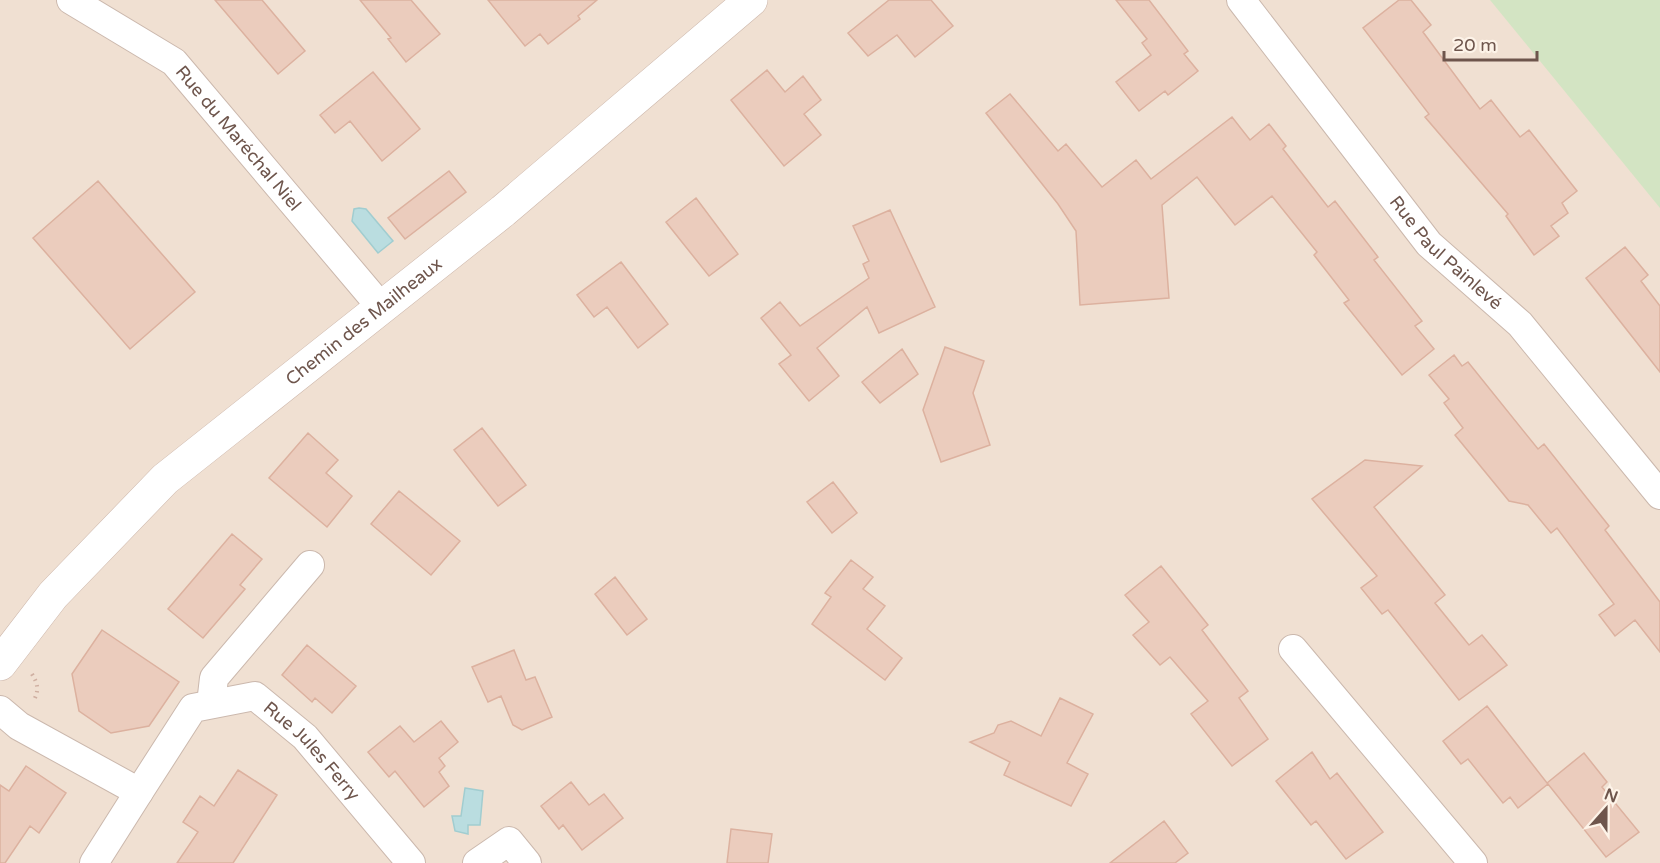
<svg xmlns="http://www.w3.org/2000/svg" width="1660" height="863" font-family="'Varela Round',sans-serif">
<rect width="100%" height="100%" fill="#f9eee2"/>
<path fill="#f0e0d2" d="M0 0H1660V863H0Z"/>
<path fill="#d3e4c3" d="M1490 0H1660V208Z"/>
<path fill="#badde0" stroke="#a1cdd0" stroke-width="1.5" d="M359 208 366 209 393 241 378 253 352 221 354 209Z
M465 788 483 791 480 825H468V834L455 831 452 816H461Z"/>
<path fill="#ebccbd" stroke="#dcb19f" stroke-width="1.5" d="M215 0H262L305 51 278 74Z
M360 0H411L440 34 406 62 388 39 391 38Z
M488 0H597L578 16 580 19 548 44 540 34 525 46Z
M889 0H931L953 26 915 57 897 35 868 56 848 33Z
M1116 0H1149L1188 51 1184 54 1198 71 1168 95 1165 91 1139 111 1116 82 1151 55 1142 43 1147 39Z
M1399 0H1411L1431 25 1423 32 1480 109 1491 100 1520 137 1529 130 1577 191 1562 203 1568 213 1551 226 1559 236 1534 255 1506 216 1508 214 1425 117 1429 114 1363 28Z
M767 70 785 92 803 76 821 100 804 114 821 135 784 166 731 100Z
M373 72 420 129 382 161 350 121 335 133 320 115Z
M1010 94 1058 151 1066 144 1102 187 1136 160 1151 179 1232 117 1250 140 1269 124 1286 146 1283 149 1328 207 1335 201 1378 257 1374 260 1422 321 1415 326 1434 349 1402 375 1344 303 1349 300 1314 255 1317 252 1272 196 1235 225 1197 177 1162 205 1169 298 1080 305 1076 231 1058 204 986 113Z
M449 171 466 192 405 239 388 218Z
M98 181 195 292 130 349 33 238Z
M696 198 738 254 709 276 666 222Z
M890 210 935 307 879 333 867 307 817 348 839 376 809 401 779 364 791 355 761 318 780 302 800 326 869 278 863 264 869 261 853 226Z
M1625 247 1648 275 1641 281 1660 306V372L1586 278Z
M621 262 668 324 638 348 607 307 594 317 577 295Z
M945 347 984 361 973 393 990 445 941 462 923 410Z
M902 349 918 374 880 403 862 382Z
M1454 355 1462 366 1468 362 1538 449 1544 444 1609 526 1605 530 1660 602V652L1635 620 1615 636 1599 615 1614 604 1557 528 1551 533 1528 505 1509 501 1455 435 1463 428 1444 403 1449 399 1429 375Z
M482 428 526 485 498 506 454 450Z
M308 433 338 460 326 473 352 496 327 527 269 478Z
M1365 460 1422 466 1374 507 1445 595 1435 603 1469 645 1482 635 1507 665 1459 700 1388 610 1382 614 1361 588 1377 576 1312 499Z
M833 482 857 513 832 533 807 502Z
M399 491 460 541 431 575 371 524Z
M232 534 262 559 240 585 245 589 203 638 168 609Z
M851 560 873 577 863 589 885 606 867 629 902 658 885 680 812 624 831 597 825 593Z
M1161 566 1208 625 1202 630 1248 691 1239 698 1268 739 1232 766 1191 714 1208 701 1170 657 1160 665 1133 635 1149 622 1125 595Z
M615 577 647 619 627 635 595 594Z
M102 630 179 682 149 726 111 733 79 711 72 674Z
M307 645 356 686 332 713 315 698 312 702 282 675Z
M514 650 526 680 535 677 552 717 522 730 513 725 501 696 488 702 472 667Z
M1060 698 1093 714 1067 763 1088 774 1071 806 1004 775 1010 762 970 742 994 733 998 725 1011 721 1041 736Z
M1487 706 1547 783 1584 753 1607 782 1602 787 1639 832 1606 857 1548 784 1518 808 1510 797 1503 803 1468 759 1461 764 1443 741Z
M441 721 458 742 439 758 445 766 439 772 449 786 424 807 395 771 389 777 368 752 400 726 414 742Z
M1312 752 1330 779 1337 773 1383 832 1346 859 1316 821 1311 825 1276 781Z
M26 766 66 793 39 833 30 826 5 863H0V785L9 791Z
M238 770 277 795 233 863H177L198 832 183 822 200 796 214 806Z
M571 782 589 805 604 794 623 818 582 850 563 825 559 829 541 806Z
M1164 821 1188 853 1175 863H1110Z
M731 829 772 834 768 863H727Z"/>
<g fill="none" stroke-linecap="round" stroke-linejoin="round">
<defs>
<g id="street">
<path id="s1" d="M71 0 174 62 381 307"/>
<path id="s2" d="M1241 0 1429 244 1520 324 1660 495"/>
<path d="M1293 649 1473 863"/>
<path d="M211 704 214 678 310 565"/>
<path id="s3" d="M0 710 19 726 139 792 193 708 255 696 305 737 411 863"/>
<path d="M94 863 139 792"/>
<path d="M477 863 509 841 527 863"/>
</g>
<g id="secondary">
<path id="s4" d="M0 664 53 595 165 479 503 211 751 0"/>
</g>
</defs>
<use href="#street" stroke="#cbb8ad" stroke-width="30"/>
<use href="#secondary" stroke="#cdb7ab" stroke-width="34"/>
<path stroke="#cfafa1" stroke-width="4" stroke-dasharray="1.5 4.5" stroke-linecap="butt" d="M32 674C38 684 39 690 34 700"/>
<use href="#street" stroke="#fff" stroke-width="28"/>
<use href="#secondary" stroke="#fff" stroke-width="33"/>
</g>
<g text-anchor="middle" dominant-baseline="central" stroke-width="4.5" stroke-linejoin="round" paint-order="stroke">
<g font-size="18" fill="#6e554c" stroke="#fdf3e8">
<text stroke="none"><textPath href="#s1" startOffset="220">Rue du Maréchal Niel</textPath></text>
<text stroke="none"><textPath href="#s2" startOffset="326">Rue Paul Painlevé</textPath></text>
<text stroke="none"><textPath href="#s4" startOffset="502">Chemin des Mailheaux</textPath></text>
<text stroke="none"><textPath href="#s3" startOffset="404">Rue Jules Ferry</textPath></text>
</g>
</g>
<g transform="translate(1606 809) rotate(21)" stroke="#fdf3e8" stroke-width="4.5" paint-order="stroke">
<path d="M0-4.5L10 22L0 15L-10 22Z" fill="#6e554c"/>
<text y="-9" font-size="16" font-weight="bold" text-anchor="middle" fill="#6e554c">N</text>
</g>
<path d="M1444 51v9h93v-9" fill="none" stroke="#6e554c" stroke-width="3"/>
<text x="1453" y="51" font-size="18" fill="#6e554c" stroke="#fdf3e8" stroke-width="4.5" paint-order="stroke">20 m</text>
</svg>
